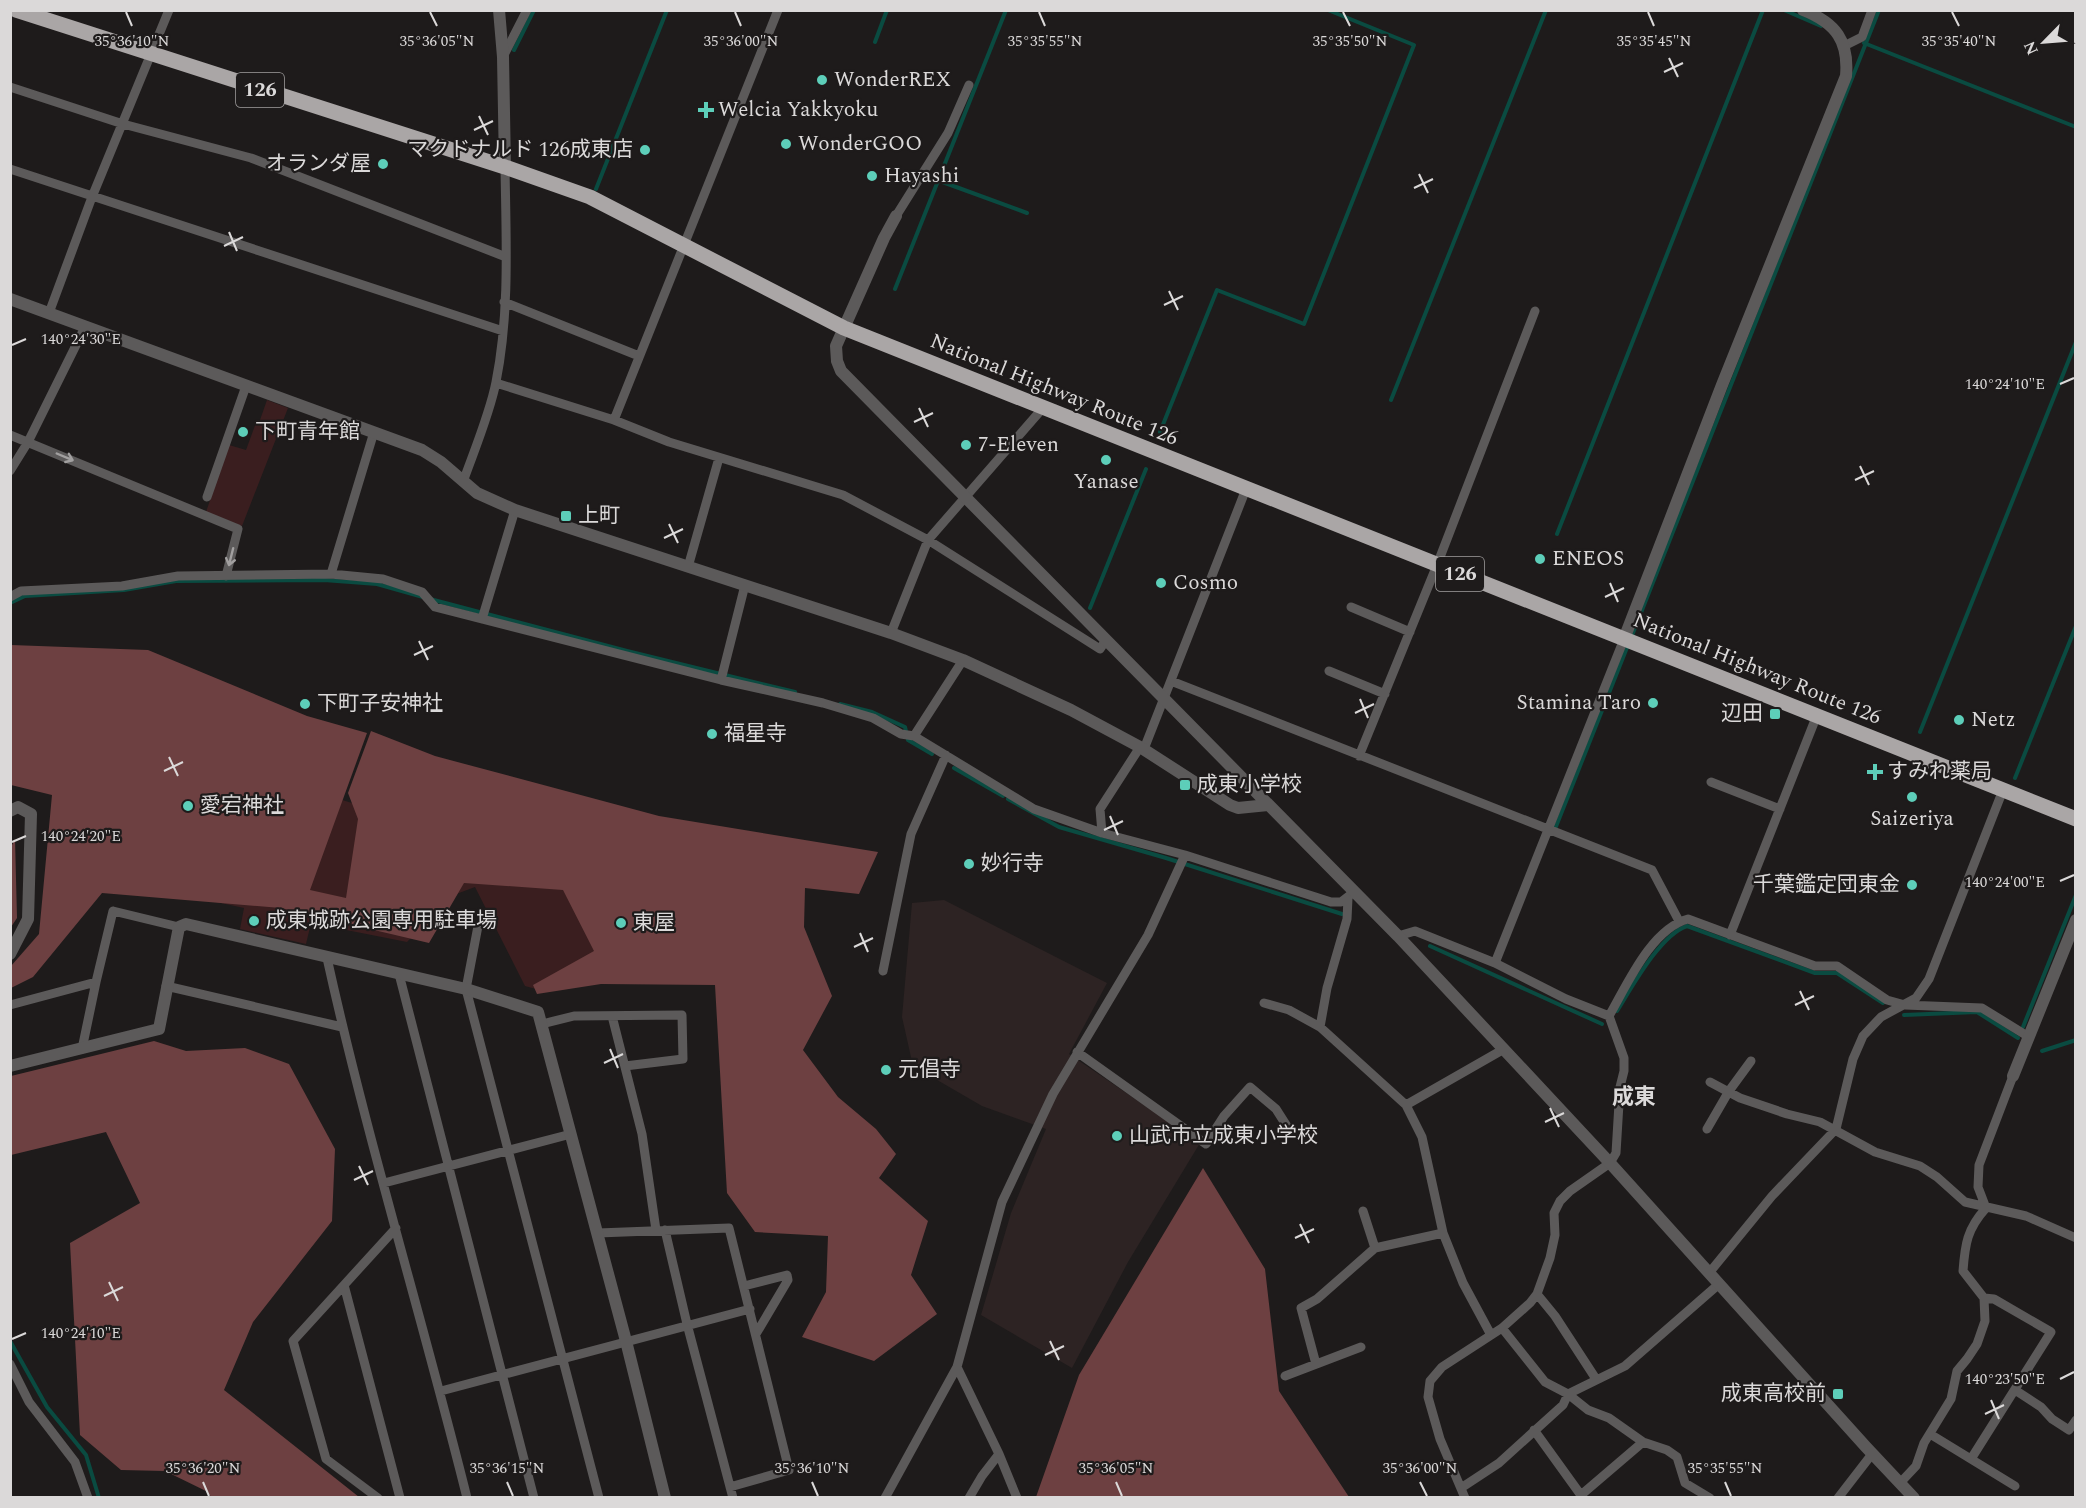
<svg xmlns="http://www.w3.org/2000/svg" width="2086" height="1508" font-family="Spectral,'Noto Sans JP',serif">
<rect width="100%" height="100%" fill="#1e1b1b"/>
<path fill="#2d2323" d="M944 900 1107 983 1069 1054 1200 1143 1128 1262 1072 1368 981 1315 1011 1213 1046 1129 982 1106 913 1066 902 1017 912 903Z"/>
<path fill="#3a1e1f" d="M267 400 288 408 242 526 206 512 229 445 246 450 257 420H260Z
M118 732 540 860 595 892 614 977 540 990 525 986 475 887 451 896 407 942 311 923 306 944 240 929 244 908 115 880Z"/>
<path fill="#6d4041" d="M11 645 148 650 307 716 367 733 310 890 346 898 358 819 348 793 371 731 435 756 659 816 878 852 859 894 805 888 804 927 832 996 803 1050 838 1097 876 1129 896 1154 879 1178 928 1221 911 1275 937 1314 874 1361 802 1337 826 1292 828 1236 755 1232 727 1193 715 985 601 984 537 994 533 985 594 951 563 890 464 883 429 943 281 908 102 893 33 977 11 988V966L39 934 52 795 11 785Z
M15 839 17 918 11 927 10 849Z
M154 1041 186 1051 245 1048 289 1064 335 1149 332 1221 253 1322 224 1390 359 1497H211L208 1492 165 1471 121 1470 80 1435 70 1243 140 1203 106 1132 11 1155V1076Z
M1203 1168 1265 1269 1279 1391 1349 1497H1036L1079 1375Z"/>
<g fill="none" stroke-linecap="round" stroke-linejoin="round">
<path stroke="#0a4b41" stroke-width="4" d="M1784 10 1821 26
M875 42 887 10
M1864 43 2076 127
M514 50 534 10
M937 180 1027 213
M596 189 667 10
M895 289 1006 10
M1391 400 1546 10
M1160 432 1217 290 1304 324 1414 45 1328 10
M1557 534 1763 10
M430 599 627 651 795 692
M10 603 25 596 124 590 176 581 324 580 377 584 423 597
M1090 608 1146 469
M1631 638 1879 10
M840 704 872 712 905 727 908 740 932 754
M1920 732 2076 342
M954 768 1003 796
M2015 778 2076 626
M1008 799 1059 827 1166 858 1342 914
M1555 829 1628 645
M1430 946 1602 1024
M1617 1011C1632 987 1660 935 1687 926L1815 973H1837L1883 1003
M1904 1015 1977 1012 2018 1038
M2023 1027 2076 895
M2042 1051 2076 1040
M10 1341 47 1407 86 1455 99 1498"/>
<path stroke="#5c5a5a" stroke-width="9" d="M1844 46 1862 37 1872 10
M503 57 527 10
M10 87 123 124 251 158 506 257
M10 169 503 331
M896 216 948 133 969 85
M504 302 639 356
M49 313 92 197 169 10
M496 383 614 420 669 442 843 495 928 540 1100 649 1106 640
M614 420 778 10
M10 435 238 529 226 576
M10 471 28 442 85 327
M463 482C474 451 490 413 496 382 510 312 506 238 505 167
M207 497 246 386
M688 567 719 458
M331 574 374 432
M10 597 21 591 122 586 178 576 331 574 383 579 422 592 435 607 721 680 823 703 873 718 901 734 914 736 1034 809 1102 833 1185 855 1331 902H1341L1354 892
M1351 607 1410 632
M482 619 515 510
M891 633 928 540 1042 409
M1329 671 1385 694
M721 680 745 585
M1171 681 1652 870 1679 921
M914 736 963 660
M1144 749 1246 489
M1359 756 1437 565 1535 311
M1711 782 1780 809
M1102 833 1100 809 1140 747
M478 926 466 989 599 1498
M1730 935 1817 715
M1398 936 1415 931 1495 963 1566 999 1609 1016 1624 1058V1071L1620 1087 1616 1153 1610 1163 1570 1191 1560 1201 1554 1213 1555 1235 1550 1258 1537 1294 1530 1303 1502 1328 1442 1367 1430 1381 1428 1397 1440 1439 1465 1498
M327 958C367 1139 422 1317 467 1498
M1495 963 1624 639
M883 971 911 834 946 755
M399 974 534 1498
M166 986 342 1027
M1264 1003 1289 1010 1320 1027 1406 1105 1422 1137 1443 1233 1463 1283 1491 1335
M10 1005 96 982
M612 1016 642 1134 656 1230
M1609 1016C1627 985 1651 929 1688 919L1815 966H1837L1887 1000 1905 1005 1982 1008 2029 1037
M542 1024 574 1016 682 1015 683 1059 625 1066
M1320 1027 1327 988 1347 919 1348 898
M82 1049 96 982 113 911 179 927
M1077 1052 1206 1144 1224 1116 1250 1087 1276 1109 1290 1131
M1710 1082 1740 1098 1787 1114 1820 1122 1875 1152 1920 1166 1937 1177 1965 1202 2026 1216 2076 1238
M1406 1105 1504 1049
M1707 1129 1729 1091 1751 1061
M384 1183 571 1134
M1986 1208 1978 1187 1979 1165 2013 1076
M1363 1211 1375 1248 1443 1233
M665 1230 687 1324 733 1498
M598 1233 729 1228 789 1470 730 1487
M1709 1273 1772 1196 1836 1129 1853 1059 1863 1036 1881 1017 1916 998 1929 979 2003 790
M344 1285 400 1498
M744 1286 787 1275 788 1280 756 1334
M1537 1294 1555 1316 1596 1379
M1502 1328 1545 1382 1568 1394 1588 1410 1609 1418 1643 1442 1667 1450 1677 1457 1685 1483 1710 1498
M10 1364 29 1402 75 1462 88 1498
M1316 1364 1301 1308 1317 1299 1375 1248
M957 1367 999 1454 1017 1498
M1285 1376 1361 1347
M2015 1390 2041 1407 2052 1419 2069 1430 2076 1420
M441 1391 750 1309
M1534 1430 1583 1498
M1930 1434 2015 1486
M1971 1459 2051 1332 1994 1299 1984 1298 1963 1271C1965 1244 1967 1229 1986 1208
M1900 1483 1916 1466 1924 1443 1951 1399 1957 1371 1967 1359 1977 1344 1985 1321 1984 1298
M1461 1488 1499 1463 1563 1405 1568 1394 1625 1366 1719 1284
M1581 1495 1643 1442
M378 1498 326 1459 293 1341 396 1228
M885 1498 957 1367 1002 1202 1053 1094 1148 935 1185 855
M969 1498 982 1476 999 1454
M1838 1498 1872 1454"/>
<path stroke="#5c5a5a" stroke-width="12" d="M499 10 503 57 505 167
M896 216 884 238 836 346 837 361 841 371 1398 936 1610 1163 1866 1447 1914 1498
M10 299 422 450 441 462 477 493 515 510 891 633 963 660 1071 710 1140 747 1230 805 1238 808 1268 805
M1624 639 1722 385 1846 76C1849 41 1836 23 1803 10
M10 811 18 807 31 814 28 919 10 954
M10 1066 159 1029 179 927 186 924 466 989 538 1012 626 1341 665 1498
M2013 1076 2076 920"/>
<path stroke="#aaa6a6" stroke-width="15" d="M16 10 505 167 590 197 844 328 2076 819"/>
</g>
<defs><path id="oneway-shaft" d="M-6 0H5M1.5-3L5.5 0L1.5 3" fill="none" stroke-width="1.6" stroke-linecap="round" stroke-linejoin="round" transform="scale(1.5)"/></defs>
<g stroke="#a2a0a0">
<use href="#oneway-shaft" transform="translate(65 457) rotate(23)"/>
<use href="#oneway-shaft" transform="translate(231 557) rotate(104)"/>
</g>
<path fill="none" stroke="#dbd9d9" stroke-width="2" d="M126 12 132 26M430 12 437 26M735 12 741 26M1039 12 1045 26M1343 12 1350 26M1648 12 1654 26M1952 12 1959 26M1669 58 1678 77M1664 72 1683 63M479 116 488 135M474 130 493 121M1419 174 1428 193M1414 188 1433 179M229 232 237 251M224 246 243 237M1169 291 1178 310M1164 305 1183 296M12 345 26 339M2060 384 2074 378M919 408 928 427M914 422 933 413M1860 466 1869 485M1855 480 1874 471M669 524 678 543M664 538 683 529M1610 583 1618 602M1605 597 1624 588M419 641 428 660M414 655 433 646M1360 699 1368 718M1355 713 1374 704M169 757 178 776M164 771 183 762M1110 816 1118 835M1104 830 1123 821M12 842 26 836M2060 881 2074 875M860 933 868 952M854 947 873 938M1800 991 1809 1010M1795 1005 1814 996M610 1049 618 1068M604 1063 623 1054M1550 1108 1559 1127M1545 1122 1564 1113M359 1166 368 1185M354 1180 373 1171M1300 1224 1309 1243M1295 1238 1314 1229M109 1282 118 1301M104 1296 123 1287M12 1339 26 1333M1050 1341 1059 1360M1045 1355 1064 1346M2060 1379 2074 1372M1991 1400 1999 1419M1985 1414 2004 1405M203 1482 209 1496M507 1482 513 1496M812 1482 818 1496M1116 1482 1122 1496M1420 1482 1427 1496M1725 1482 1731 1496"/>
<g fill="#5dceb9" stroke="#1e1b1b" stroke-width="2">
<circle cx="822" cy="80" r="6"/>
<path d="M703 101h6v6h6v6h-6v6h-6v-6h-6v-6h6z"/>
<circle cx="786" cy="144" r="6"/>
<circle cx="645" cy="150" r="6"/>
<circle cx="383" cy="164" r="6"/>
<circle cx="872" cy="176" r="6"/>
<circle cx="243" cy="432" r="6"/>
<circle cx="966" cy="445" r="6"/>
<circle cx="1106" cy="460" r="6"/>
<rect x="560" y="510" width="12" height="12" rx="3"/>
<circle cx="1540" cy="559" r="6"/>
<circle cx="1161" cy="583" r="6"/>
<circle cx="1653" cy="703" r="6"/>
<circle cx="305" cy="704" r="6"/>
<rect x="1769" y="708" width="12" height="12" rx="3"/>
<circle cx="1959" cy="720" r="6"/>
<circle cx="712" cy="734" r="6"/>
<path d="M1872 763h6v6h6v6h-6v6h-6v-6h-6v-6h6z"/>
<rect x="1179" y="779" width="12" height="12" rx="3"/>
<circle cx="1912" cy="797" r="6"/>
<circle cx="188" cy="806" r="6"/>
<circle cx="969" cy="864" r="6"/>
<circle cx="1912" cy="885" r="6"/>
<circle cx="254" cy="921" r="6"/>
<circle cx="621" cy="923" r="6"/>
<circle cx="886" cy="1070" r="6"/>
<circle cx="1117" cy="1136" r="6"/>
<rect x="1832" y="1388" width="12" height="12" rx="3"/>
</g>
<g text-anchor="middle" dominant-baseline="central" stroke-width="4.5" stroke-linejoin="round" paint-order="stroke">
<g fill="#1e1b1b" stroke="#a2a0a0" stroke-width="1.5">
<rect x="236" y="73" width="48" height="34" rx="4.5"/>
<rect x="1436" y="557" width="48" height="34" rx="4.5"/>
</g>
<g font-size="20" font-weight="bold" fill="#dbd9d9">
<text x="260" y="90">126</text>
<text x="1460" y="574">126</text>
</g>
<g font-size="21" fill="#dbd9d9" stroke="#1e1b1b" text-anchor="start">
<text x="834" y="80">WonderREX</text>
<text x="718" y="110">Welcia Yakkyoku</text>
<text x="798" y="144">WonderGOO</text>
<text x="633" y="150" text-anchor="end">マクドナルド 126成東店</text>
<text x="371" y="164" text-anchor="end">オランダ屋</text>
<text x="884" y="176">Hayashi</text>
<text x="255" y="432">下町青年館</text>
<text x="978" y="445">7-Eleven</text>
<text x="1106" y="482" text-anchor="middle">Yanase</text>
<text x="578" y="516">上町</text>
<text x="1552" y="559">ENEOS</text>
<text x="1173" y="583">Cosmo</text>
<text x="1641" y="703" text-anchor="end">Stamina Taro</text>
<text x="317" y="704">下町子安神社</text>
<text x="1763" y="714" text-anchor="end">辺田</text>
<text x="1971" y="720">Netz</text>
<text x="724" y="734">福星寺</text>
<text x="1887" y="772">すみれ薬局</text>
<text x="1197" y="785">成東小学校</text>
<text x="200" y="806">愛宕神社</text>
<text x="1912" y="819" text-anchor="middle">Saizeriya</text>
<text x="981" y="864">妙行寺</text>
<text x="1900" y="885" text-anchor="end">千葉鑑定団東金</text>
<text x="266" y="921">成東城跡公園専用駐車場</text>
<text x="633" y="923">東屋</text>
<text x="898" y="1070">元倡寺</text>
<text x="1129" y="1136">山武市立成東小学校</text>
<text x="1826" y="1394" text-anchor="end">成東高校前</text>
</g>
<g font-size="21" fill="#dbd9d9" stroke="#1e1b1b">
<text transform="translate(1054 390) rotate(22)">National Highway Route 126</text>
<text transform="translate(1757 669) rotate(22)">National Highway Route 126</text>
</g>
<g font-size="22" font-weight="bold" fill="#dbd9d9" stroke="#1e1b1b">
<text x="1634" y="1097">成東</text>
</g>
</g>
<g font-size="15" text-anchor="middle" fill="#dbd9d9" stroke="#1e1b1b" stroke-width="4.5" stroke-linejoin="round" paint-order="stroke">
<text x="1654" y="46">35°35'45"N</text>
<text x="132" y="46">35°36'10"N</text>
<text x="437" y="46">35°36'05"N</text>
<text x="741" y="46">35°36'00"N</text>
<text x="1045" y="46">35°35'55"N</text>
<text x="1350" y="46">35°35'50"N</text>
<text x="1959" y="46">35°35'40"N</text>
<text x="81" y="344">140°24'30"E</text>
<text x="2005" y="389">140°24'10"E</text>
<text x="81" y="841">140°24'20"E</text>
<text x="2005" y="887">140°24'00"E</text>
<text x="81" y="1338">140°24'10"E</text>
<text x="2005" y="1384">140°23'50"E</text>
<text x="203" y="1473">35°36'20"N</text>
<text x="507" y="1473">35°36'15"N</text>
<text x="812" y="1473">35°36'10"N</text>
<text x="1116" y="1473">35°36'05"N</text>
<text x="1420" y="1473">35°36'00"N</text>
<text x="1725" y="1473">35°35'55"N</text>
</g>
<rect width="2086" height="1508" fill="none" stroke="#dbd9d9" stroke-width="24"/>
<g transform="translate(2044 42) rotate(245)" stroke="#1e1b1b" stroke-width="4.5" paint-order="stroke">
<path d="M0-4.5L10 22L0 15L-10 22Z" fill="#dbd9d9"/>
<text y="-9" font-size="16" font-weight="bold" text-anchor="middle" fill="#dbd9d9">N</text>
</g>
</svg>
